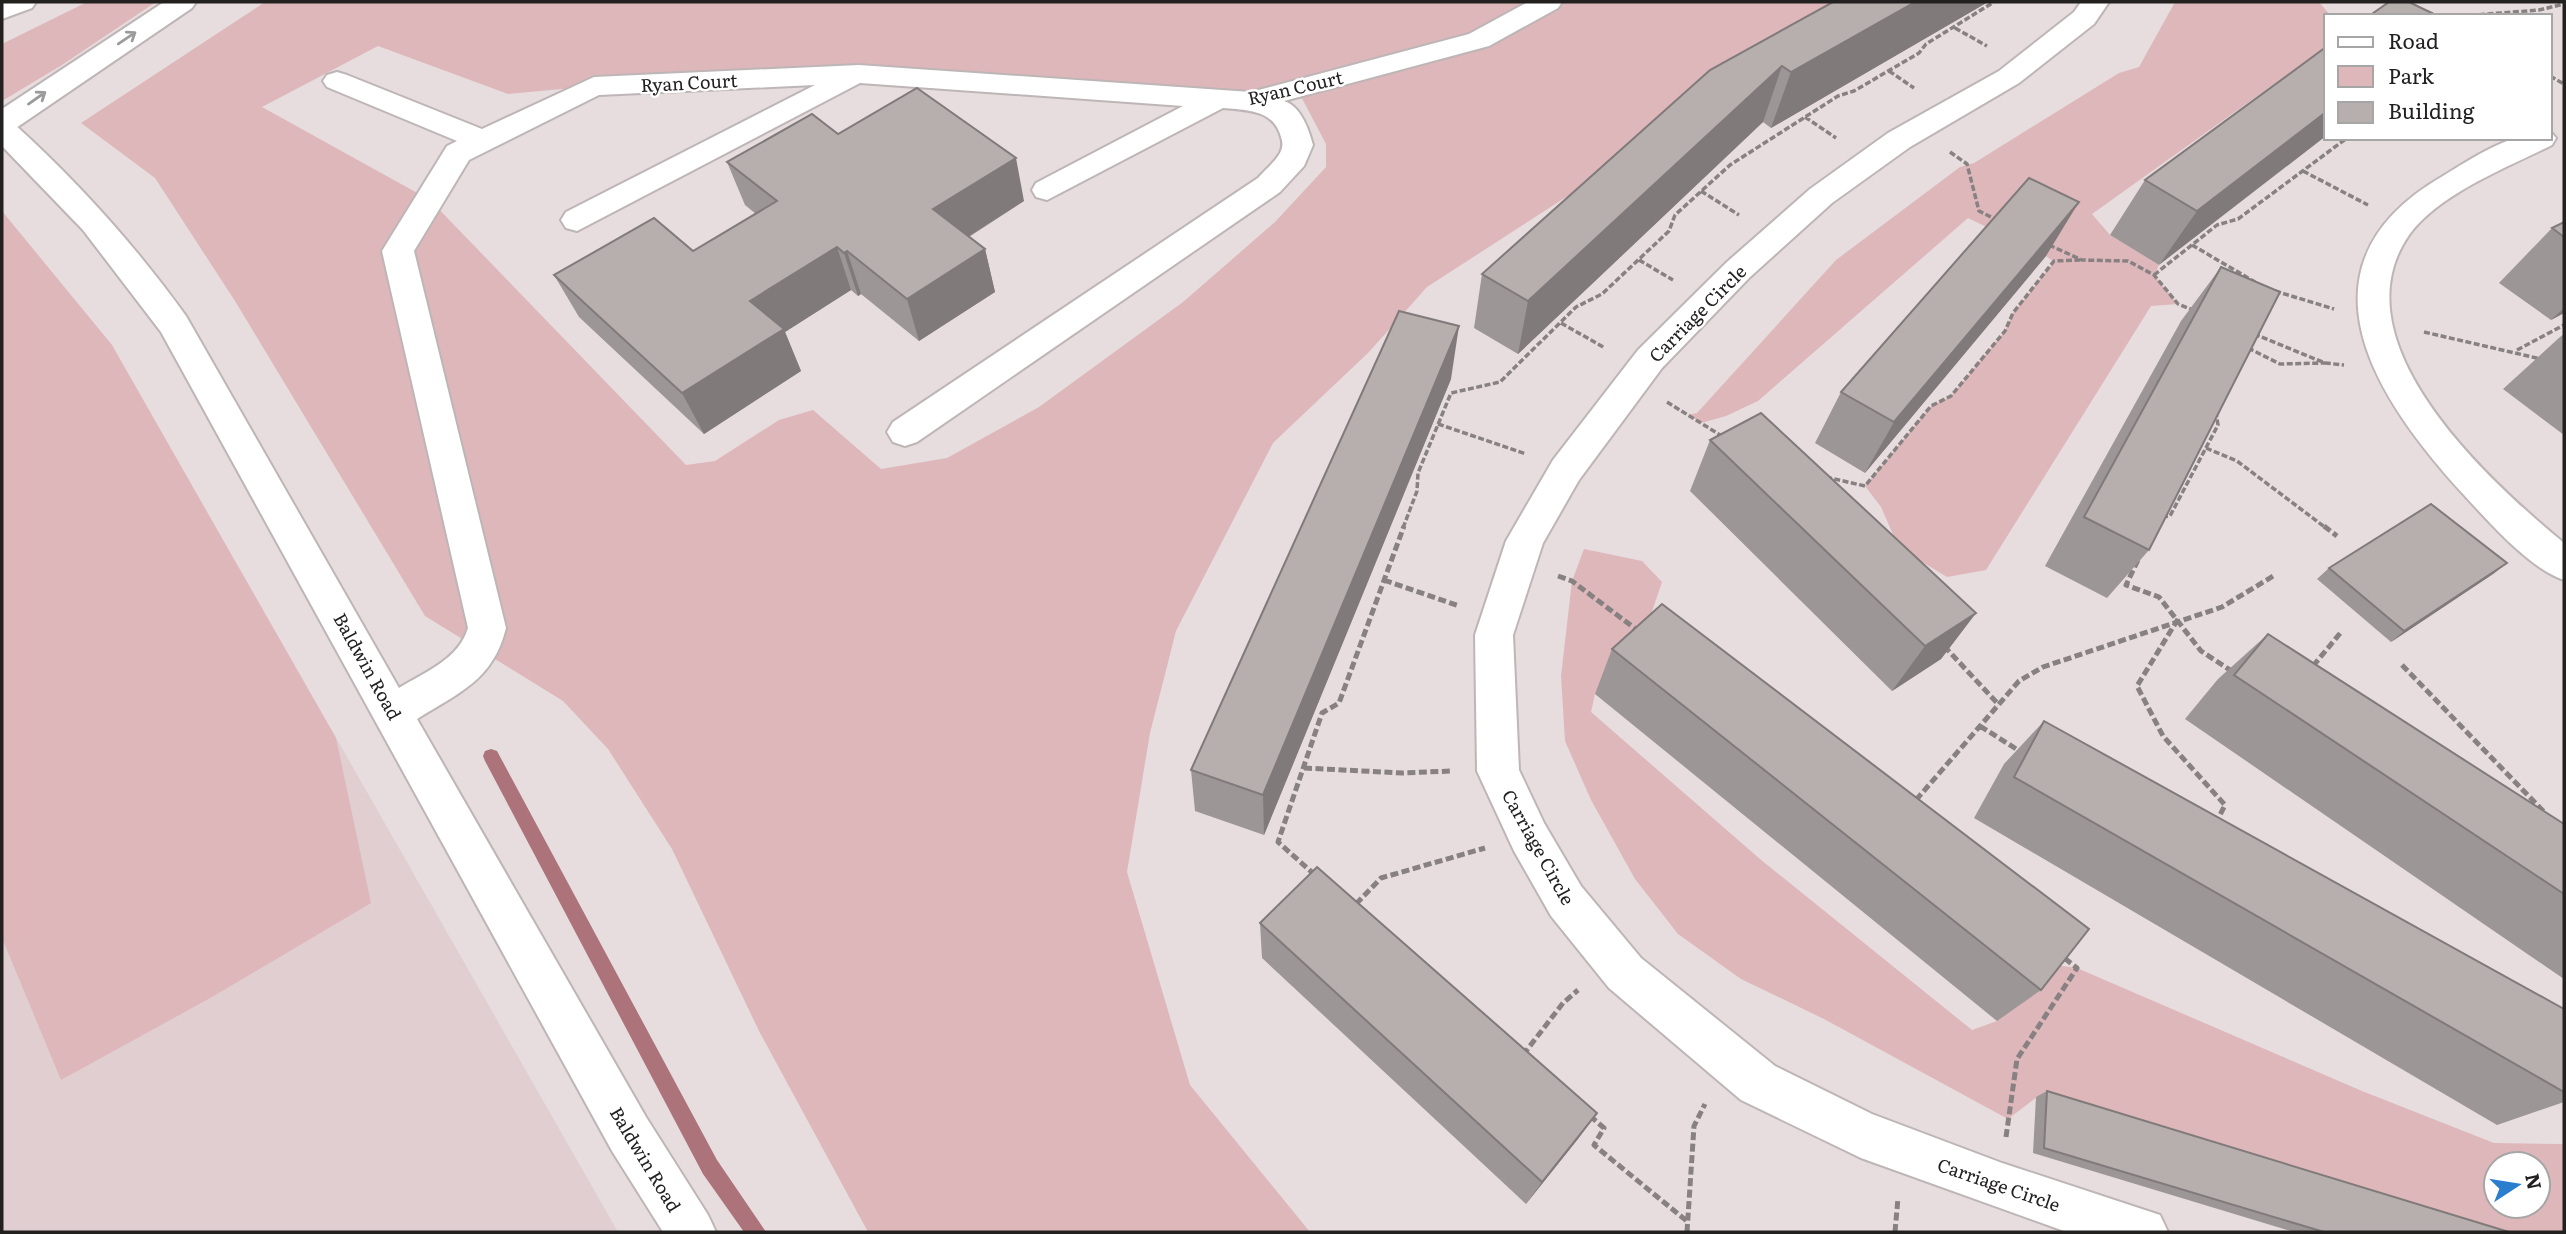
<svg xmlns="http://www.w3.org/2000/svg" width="2566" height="1234" font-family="Literata,serif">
<rect width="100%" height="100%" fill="#e7ddde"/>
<path fill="#e0ced0" d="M238 566 618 1232H2V685Z"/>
<path fill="#deb7bb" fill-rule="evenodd" d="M87 2H156L62 65 2 101V44Z
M265 2H1868L1427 287 1369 352 1273 443 1176 631 1150 733 1127 872 1190 1085 1310 1232H868L759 1031 672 849 608 749 563 701 425 616 235 301 155 178 81 123ZM378 46 508 94 594 86 859 74 1251 101 1297 89 1326 144V167L1275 222 1183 302 1039 407 947 458 881 469 813 410 779 420 715 461 686 465 430 200 262 107Z
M2175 2H2319L2331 16H2326V47L2092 214 2110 235 2159 265 2154 275 2178 304 2151 306 1986 570 1947 577 1899 548 1881 507 1865 486 1931 406 1951 396 2005 331 2013 313 2054 262 2046 256 1968 218 1758 401 1726 416 1701 423 1688 415 1697 413 1836 260 1960 167 1974 163 2119 73 2139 67Z
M2 211 112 345 336 738 371 903 212 997 61 1080 2 938Z
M1584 549 1642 561 1662 582 1644 635 1595 694 1591 712 1760 859 1972 1030 1997 1021 2042 963 2077 968 2362 1091 2494 1143 2564 1144V1232H2476L2037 1097 2008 1119 1824 1019 1741 979 1678 934 1635 879 1591 800 1565 741 1561 676 1572 581ZM2496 1164H2538V1206H2496Z"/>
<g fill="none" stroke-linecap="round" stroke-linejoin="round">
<path fill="#ad737b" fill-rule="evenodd" d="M491 749 497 751 717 1160 766 1232H744L703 1174 485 761 483 756 485 751Z"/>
<defs>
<path id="minor" d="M1528 2H1562L1558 8 1489 46 1284 101C1301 106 1309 130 1313 145L1304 166 1280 192 917 442 905 446 893 442 887 432 893 422 1258 178C1265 170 1275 162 1280 153 1283 147 1283 143 1281 137 1274 110 1247 110 1223 108L1047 200 1036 197 1032 190 1036 183 1183 106 860 83 577 231 566 228 561 220 566 212 815 85 599 95 469 160 414 251 506 628C493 680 460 692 417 719L646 1117 708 1215 716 1232H663L612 1151 161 332 83 230 2 146V120L13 123C78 182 135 245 186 316L399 688C425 672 459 659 468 628L382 251 447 146 457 141 327 87 323 81 327 75 337 72 347 75 482 129 594 77 859 65 1251 92 1469 34Z
M2081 2H2109L2094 24 2019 83 1910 147 1832 203 1749 278 1662 368 1579 480 1543 543 1513 635 1519 770 1544 823 1581 886 1641 958 1775 1066 1872 1114 2002 1163 2160 1215 2168 1232H2067L1861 1158 1741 1100 1609 988 1551 916 1514 851 1477 771 1475 635 1506 541 1553 460 1638 350 1727 262 1810 189 1888 133 1999 71 2074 12Z
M2550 131 2556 138 2552 145C2508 167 2438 194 2409 235 2335 342 2489 481 2564 543V580C2530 569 2489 522 2464 495 2373 396 2289 265 2443 176 2461 165 2498 141 2518 138 2529 137 2540 138 2550 138Z"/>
<path id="major" d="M2 2H36L32 8 2 19Z"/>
<path id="highway" d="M164 2H196L192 8 13 130 2 133V109Z"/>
</defs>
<use href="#minor" stroke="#beb5b6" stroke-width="4"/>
<use href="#major" stroke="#beb5b6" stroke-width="4"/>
<use href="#highway" stroke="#beb5b6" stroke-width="4"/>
<path stroke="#888182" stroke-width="3.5" stroke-dasharray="6 2.5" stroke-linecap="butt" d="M2462 16 2539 10 2564 4
M1955 28 1987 46
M1889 71 1914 88
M2550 76 2564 84
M1805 117 1836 138
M1950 152 1967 164 1979 211 1997 220
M2303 171 2368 205
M1701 191 1739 215
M2049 245 2082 260 2128 261 2154 275 2178 304 2193 310
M2192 245 2255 282
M1639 260 1673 280
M2154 275 2217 225 2238 219 2347 138
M2275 291 2334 309
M1561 323 1605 348
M2424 332 2541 359
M2254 334 2325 363 2344 365
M2248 348 2280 364 2325 363
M2517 350 2564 325
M1667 402 1725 438
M1438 424 1526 454
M2206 448 2237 461 2326 528
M1826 477 1865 486 1931 406 1951 396 2005 331 2013 313 2054 261 2080 260
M2162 517 2170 516 2218 425 2216 412
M1403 528 1417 491 1418 473 1451 393 1500 382 1576 307 1602 294 1669 231 1675 215 1730 165 1838 96 1854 91 1919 53 1926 44 1994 2"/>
<path stroke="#888182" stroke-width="5" stroke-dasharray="8 3.5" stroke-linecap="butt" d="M2324 526 2337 536
M2138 560 2126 585 2159 597 2201 651 2233 672
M1558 576 1572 581 1637 630
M1384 580 1459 606
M2178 619 2137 686 2163 736 2225 805 2217 821
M1944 646 1999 705
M2402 665 2545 813
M2313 666 2342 631
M1980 726 2021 752
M1304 768 1403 773 1451 771
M1916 800 2019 681 2043 667 2222 607 2275 575
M1315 875 1278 842 1322 713 1339 703 1404 526
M1356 904 1381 878 1485 848
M1523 1055 1563 1003 1578 990
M1590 1116 1604 1128 1594 1145 1688 1222
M2006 1137 2017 1059 2077 968 2063 957
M1687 1232 1694 1126 1705 1104
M1895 1232 1898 1198"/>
<use href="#minor" fill="#fff" fill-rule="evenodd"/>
<use href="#major" fill="#fff" fill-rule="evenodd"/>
<use href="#highway" fill="#fff" fill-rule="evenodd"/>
</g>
<path fill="#9d9696" d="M1833 2H1988L1771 128 1763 122 1518 354 1474 328 1482 274Z
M2326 47 2159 265 2110 235 2145 180Z
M838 134 1024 201 969 237 985 249 995 292 919 341 861 294 858 296 851 290 785 332 801 371 704 434 579 317 554 275 693 251 756 214 745 205 727 162Z
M2564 222V313L2551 320 2499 283 2552 228Z
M2046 256 1865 473 1815 443 1841 392Z
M2221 267 2149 550 2107 598 2045 566 2181 321Z
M2564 334V435L2503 389 2560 337Z
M1451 379 1264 835 1195 811 1191 770Z
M1710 440 1976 613 1941 659 1892 691 1690 491Z
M2507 563 2493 574 2391 642 2317 579 2329 568Z
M2268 634 2564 824V979L2185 719 2218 679Z
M1612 649 2041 990 1997 1021 1595 694Z
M2044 721 2564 1009V1102L2497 1125 1974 818 2004 764Z
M1260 923 1597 1113 1526 1204 1262 958Z
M2047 1091 2509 1232H2294L2033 1153 2036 1097Z"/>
<path fill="#807a7a" d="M1915 2H1988L1771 128 1791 72Z
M1782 66 1763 122 1518 354 1528 301Z
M2326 112V136L2159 265 2197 211Z
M1016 158 1024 201 944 252 933 209Z
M2079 202 2046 256 1865 473 1894 422Z
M837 247 851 290 785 332 801 371 704 434 682 393 750 301Z
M985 249 995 292 919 341 907 299Z
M847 251 861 294 858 296 844 253Z
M2564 308V313L2551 320Z
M1459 326 1451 379 1264 835 1263 795Z
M2507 563 2493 574 2391 642 2404 631Z
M1976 613 1941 659 1892 691 1925 646Z
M1597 1113 1578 1139 1526 1204 1542 1182Z"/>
<path fill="#b7aeae" stroke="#807a7a" stroke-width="2" d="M1833 2H1915L1791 72 1782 66 1528 301 1482 274 1710 70Z
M2389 2H2409L2438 16H2369Z
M2326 47V112L2197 211 2145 180Z
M917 88 1016 158 933 209 985 249 907 299 847 251 844 253 837 247 750 301 784 329 682 393 554 275 654 218 693 251 777 201 727 162 812 114 838 134Z
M2029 178 2079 202 1894 422 1841 392Z
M2564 222V237L2552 228Z
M2221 267 2280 292 2149 550 2084 517Z
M1399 311 1459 326 1263 795 1191 770Z
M1761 413 1976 613 1925 646 1710 440Z
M2431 504 2507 563 2404 631 2329 568Z
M1662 604 2089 929 2041 990 1612 649Z
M2268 634 2564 824V894L2234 675Z
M2044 721 2564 1009V1092L2014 777Z
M1317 867 1597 1113 1542 1182 1260 923Z
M2047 1091 2509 1232H2324L2044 1148Z"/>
<defs><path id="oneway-shaft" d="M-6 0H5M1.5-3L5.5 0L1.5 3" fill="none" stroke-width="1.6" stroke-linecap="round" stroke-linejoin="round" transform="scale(1.75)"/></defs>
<g stroke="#9c9b9b">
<use href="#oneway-shaft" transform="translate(127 38) rotate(-34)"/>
<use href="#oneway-shaft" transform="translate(37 98) rotate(-35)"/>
</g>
<g text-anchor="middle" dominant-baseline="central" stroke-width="5" stroke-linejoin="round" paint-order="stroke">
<g font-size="18" fill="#232020" stroke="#fff">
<text transform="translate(689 82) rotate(-3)">Ryan Court</text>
<text transform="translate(1295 87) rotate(-13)">Ryan Court</text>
<text transform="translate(1697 313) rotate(-45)">Carriage Circle</text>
<text transform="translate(368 666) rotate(61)">Baldwin Road</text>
<text transform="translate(1539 847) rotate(61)">Carriage Circle</text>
<text transform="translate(646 1159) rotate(59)">Baldwin Road</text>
<text transform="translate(1999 1184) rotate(19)">Carriage Circle</text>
</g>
</g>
<rect width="2566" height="1234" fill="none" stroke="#232020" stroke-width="7"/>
<rect x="2324" y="14" width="228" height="126" fill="#ffffff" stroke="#a7a6a6" stroke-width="2"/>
<rect x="2338" y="37" width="35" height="10" fill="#ffffff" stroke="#a7a6a6" stroke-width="2"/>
<text x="2388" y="49" font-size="21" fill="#232020">Road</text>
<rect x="2338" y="66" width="35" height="21" fill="#deb7bb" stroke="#a7a6a6" stroke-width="2"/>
<text x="2388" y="84" font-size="21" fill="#232020">Park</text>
<rect x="2338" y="102" width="35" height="21" fill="#b7aeae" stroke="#a7a6a6" stroke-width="2"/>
<text x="2388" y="119" font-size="21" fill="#232020">Building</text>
<g transform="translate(2517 1185) rotate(78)"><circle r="33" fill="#ffffff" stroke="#a7a6a6" stroke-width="2"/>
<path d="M0-5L12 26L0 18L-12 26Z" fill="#2b7ecd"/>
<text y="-10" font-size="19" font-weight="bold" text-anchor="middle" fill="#232020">N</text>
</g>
</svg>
